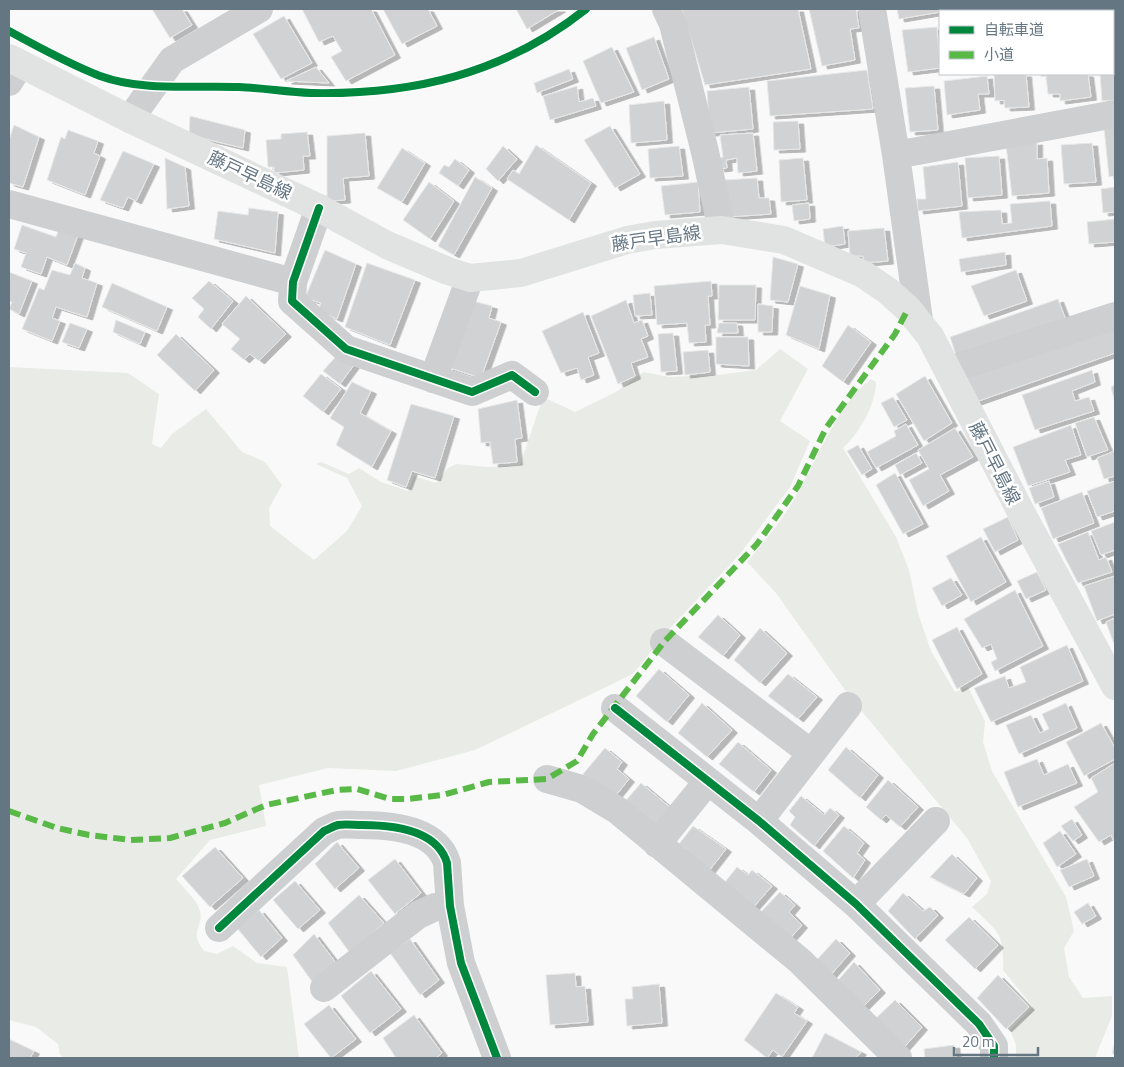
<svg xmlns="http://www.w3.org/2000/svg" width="1124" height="1067" font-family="'Titillium Web','Noto Sans JP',sans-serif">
<defs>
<filter id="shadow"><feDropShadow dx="5.5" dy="3" stdDeviation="0" flood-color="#0004"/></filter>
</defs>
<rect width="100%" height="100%" fill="#f9f9f9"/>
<path fill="#e8ebe6" d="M780 349 808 369 780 421 810 441 790 487 740 554 672 626 633 674 475 750 396 771 328 768 259 785 266 826 210 840 176 879C183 888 197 899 200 911 204 928 188 930 204 951L217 954 233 946 257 963 287 967 299 1058H65L60 1055 58 1044 36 1027 9 1020V367L128 373 159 394 152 444 161 448 172 434 206 409 242 452 265 462 282 485 269 508 270 526 314 560 347 531 362 506 347 478 316 464 321 462 349 474 359 468 381 482 408 491 414 476 436 483 448 468 456 464 488 467 520 465 543 397 575 412 616 392 644 372 669 377 718 375 756 370Z
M871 379 876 382C876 404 859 434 843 448L896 537 909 570 918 613 931 651 955 692 968 687 985 721 983 742 992 771 1066 897 1074 931 1064 948 1069 977 1083 998 1112 996V1016L1095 1058H1016V1045L1010 1030 1033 1007 1003 970C1004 932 998 932 972 907L987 894 991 881 967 838 850 697 776 593 747 562C766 540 785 517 799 491 818 458 839 401 871 379Z"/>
<path fill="#d0d2d3" stroke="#e8e8e8" filter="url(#shadow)" d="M152 9H182L192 25 170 38Z
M302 9H371L395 55 346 81 331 57 342 51 333 36 319 42Z
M383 9H428L437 26 402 44Z
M516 9H560L527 29Z
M682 9H798L811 69 705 85Z
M809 9H856L859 28 850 29 855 60 822 66Z
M897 9H939L940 12 899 19Z
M1105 9V11H1073L1089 9Z
M284 16 312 63 281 79 253 34Z
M937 27 940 68 908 72 902 30Z
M654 37 669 79 642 90 626 48Z
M612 47 634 92 601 103 583 61Z
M1113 51H1115V100L1102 101 1100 74H1113Z
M316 67 329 83 286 81Z
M569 69 573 79 537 93 534 83Z
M867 70 873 109 770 116 767 81Z
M994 74H1026L1029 107 1005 108 1004 100 995 101Z
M1041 74H1088L1091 97 1060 101V94H1048L1046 76 1041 77Z
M987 76 989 94H978L980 110 947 115 944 81Z
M577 86 579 102 593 98 596 106 550 120 543 96Z
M934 86 938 130 910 132 905 88Z
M749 87 753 129 710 133 707 91Z
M664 101 667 140 631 143 629 105Z
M190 116 245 130 243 148 189 135Z
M798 121 800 149 774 150 773 122Z
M14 125 39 137 23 187 9 183V140Z
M610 126 640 174 615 188 584 140Z
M1115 127V176L1109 177 1104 128Z
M68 130 98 141 94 153 100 156 85 195 47 180 61 137 65 139Z
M307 132 310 156H303L304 170 274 173V167H268L266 140 281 139V134Z
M365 133 369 176 343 178 345 200 327 201V136Z
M753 133 757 171 738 173 737 158 726 160 727 168 719 169 718 158 723 157 720 135Z
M1037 142V159L1047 158 1049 193 1012 196 1006 145Z
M1092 143 1096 182 1064 184 1061 145Z
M536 145 591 183 569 220 507 179 513 170 519 174Z
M503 146 517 159 498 181 486 169Z
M679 146 683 176 650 178 648 149Z
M402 148 425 163 402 202 377 188Z
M123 151 154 164 136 201 128 197 123 208 100 200Z
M999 156 1002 195 968 198 965 158Z
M165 158 185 167 189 206 167 209Z
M803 158 807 200 781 202 779 160Z
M455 159 469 170 458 186 439 173 444 165 449 167Z
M958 162 962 206 918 211 917 199H926L923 167Z
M475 177 492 188 454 255 438 246Z
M757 178 759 198H769L771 214 727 217 724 180Z
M429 182 454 201 430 239 403 220Z
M698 182 700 212 665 215 661 186Z
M1115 187V212L1103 213 1101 189Z
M1050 201 1052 226 962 238 959 212 1001 210 1002 224 1012 223 1010 204Z
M809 203 810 219 794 221 792 205Z
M249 208 278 212 275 253 214 239 218 211 248 215Z
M1115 219V242L1089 244 1087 222Z
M22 225 56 237 59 229 78 235 67 265 47 257 41 274 21 267 26 253 14 249Z
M843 226 845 244 825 247 823 229Z
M884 228 888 261 864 263 863 256H850L848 231Z
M325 250 356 264 337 319 318 311 321 303 305 298Z
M1005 252 1006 265 961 272 959 259Z
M773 257 798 264 788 302 770 300Z
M75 263 85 268 82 278 97 283 87 317 56 307 52 318 60 321 52 341 22 329 39 288 44 290 52 270 70 275Z
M367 263 415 280 390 345 345 327Z
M1016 270 1027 301 984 316 971 286Z
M9 272 32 281 19 314 9 309 12 302 9 301Z
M209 281 233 301 211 329 198 317 204 309 192 298Z
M711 281 712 296H708L710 325H705L706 342 689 343 687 323 657 325 654 286Z
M112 283 167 307 157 331 102 307Z
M719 285H756L755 320H718Z
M800 286 830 295 819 349 786 335Z
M650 293 652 315 635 316 633 295Z
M246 296 286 334 259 361 250 354 244 360 231 349 240 339 222 324Z
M1058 299 1067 323 958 361 950 337Z
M626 300 634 323 642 320 648 336 641 339 648 357 631 363 635 376 618 384 591 316Z
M473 301 492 306 489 318 501 322 481 378 447 367Z
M758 304 773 306 772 332H758Z
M583 312 599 353 588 357 594 375 581 380 577 368 561 373 542 331Z
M116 320 145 332 140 344 113 332Z
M70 323 87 329 79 348 62 342Z
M719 323H737L738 333H717Z
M848 325 871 342 843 382 822 366Z
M1115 325V353L973 403 965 378Z
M673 333 677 371 661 372 658 334Z
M176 334 214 370 195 391 157 355Z
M716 337H748L749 366 716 364Z
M708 350 710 372 685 375 683 352Z
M339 353 354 365 340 384 323 371Z
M1092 370 1095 382 1072 391 1075 401 1089 397 1094 411 1035 430 1022 395Z
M321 374 341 389 323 412 303 396Z
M925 376 952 423 924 441 896 394Z
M352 382 371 391 360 413 391 431 372 467 336 445 344 427 330 418Z
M1115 385V403L1111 387Z
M893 397 907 420 894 427 881 403Z
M517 400 522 438 515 439 517 462 493 464 490 442 481 443 478 409Z
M411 404 454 416 435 478 412 471 406 487 387 480Z
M1094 417 1108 450 1087 457 1075 423Z
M906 424 918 445 876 468 867 452 896 436 894 431Z
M1071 425 1081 455 1065 460 1070 472 1028 486 1013 447Z
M955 428 973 457 940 475 949 491 923 506 909 480 929 469 918 450Z
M858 445 872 469 862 475 847 451Z
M1115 451V476L1104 479 1097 458Z
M916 453 922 463 900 475 895 465Z
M895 473 923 524 903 534 876 485Z
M1049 481 1054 497 1035 504 1029 488Z
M1115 481V511L1097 517 1087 491Z
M1082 492 1094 523 1053 539 1041 508Z
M1008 517 1018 540 995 552 983 529Z
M1115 522V550L1101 555 1091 531Z
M1088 532 1099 560 1106 557 1112 572 1078 583 1058 544Z
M981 537 1006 582 971 602 946 556Z
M1037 572 1046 590 1026 599 1017 581Z
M1115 576V614L1097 621 1084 586Z
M951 578 962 595 942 606 932 588Z
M1015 590 1043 646 995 671 991 662 997 659 991 644 982 648 964 619Z
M718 615 740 635 723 656 698 637Z
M1115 618V647L1106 622Z
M957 627 982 674 957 689 932 640Z
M760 628 787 653 760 683 734 660Z
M1067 645 1083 681 991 722 974 688 1005 676 1009 688 1026 682 1020 667Z
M659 669 689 695 667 722 636 696Z
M788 674 817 697 798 719 768 696Z
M702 703 732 730 707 757 678 733Z
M1066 703 1077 728 1019 754 1006 725 1031 715 1040 733 1049 729 1042 714Z
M1101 723 1115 748V759L1084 776 1066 742Z
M738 742 771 770 754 792 719 764Z
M846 747 878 775 860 798 828 770Z
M605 748 622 762 617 769 629 779 613 799 583 774Z
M1037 759 1044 775 1068 764 1077 783 1018 807 1004 772Z
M1115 763V843L1111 835 1099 842 1074 807 1098 792 1091 778Z
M888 780 918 807 900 827 886 815 881 820 866 807Z
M641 783 672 809 652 832 622 805Z
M801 796 824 815 830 808 839 815 814 846 790 825 795 817 789 811Z
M1072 819 1082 835 1073 841 1061 826Z
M693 826 726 849 705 876 681 858 686 849 679 844Z
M844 826 864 843 857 853 865 860 853 878 823 851Z
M1060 831 1076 854 1057 867 1043 843Z
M337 842 359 868 335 889 315 864Z
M215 847 243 878 210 907 182 876Z
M952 854 977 878 964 894 930 877Z
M395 859 421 893 395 914 368 880Z
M1087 859 1094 876 1069 887 1060 870Z
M737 867 748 875 752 870 772 886 751 910 721 887Z
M295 881 320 910 298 929 273 900Z
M780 892 795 905 789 912 802 925 786 943 757 916Z
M903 893 923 911 930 907 938 915 915 939 888 911Z
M359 895 384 923 350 953 328 923Z
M1088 903 1096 916 1082 924 1074 912Z
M259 910 282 938 261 957 237 928Z
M969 917 998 945 975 969 945 940Z
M314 934 340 968 316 987 293 955Z
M410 939 439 980 420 995 390 953Z
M836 939 850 953 828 978 813 964Z
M854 962 880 990 858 1012 833 986Z
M371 971 401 1009 370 1033 341 996Z
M575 973 576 987 585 986 588 1022 550 1025 546 975Z
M998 975 1029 1007 1006 1029 977 998Z
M659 984 662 1023 627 1026 625 999H633L632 987Z
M776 993 798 1007 794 1013 807 1021 782 1057 773 1050 767 1058 744 1040Z
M895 1000 922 1027 900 1052 871 1023Z
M329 1005 356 1039 331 1058 304 1024Z
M414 1015 442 1053 436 1058H396L383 1038Z
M825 1033 861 1052 856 1058H812Z
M9 1039 34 1051 30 1058H9Z
M1115 1041V1054H1112Z
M954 1045 956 1058H925L924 1049Z"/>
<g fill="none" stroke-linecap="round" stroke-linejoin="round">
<path stroke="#cecfd0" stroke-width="28" d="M666 9 673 24 705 152 722 230
M872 9 896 155 919 320
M1004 9H1006
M9 82 20 64
M130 119 172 60 259 9
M896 155 1115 114
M9 204 293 282
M319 208 293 282 292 301 346 349 472 392 512 375 535 392
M949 370 1115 316
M433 379 470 278
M664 642 811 753
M615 708 759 821 856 904 979 1024 994 1046V1058
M547 779 582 789 617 810 800 961 898 1058
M759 821 848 706
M657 844 707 782
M856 904 936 821
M219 928 324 831C329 829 334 826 338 825 345 824 354 825 362 825 392 825 437 829 447 863L450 906 461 963 497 1058
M324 988 418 915 435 907 450 906"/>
<path stroke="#e1e2e2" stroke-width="28" d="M9 58 130 119 319 208 387 245 448 271 470 278 521 273 627 240 655 235 722 230 784 240 863 274 888 291 908 309 930 336 1021 512 1115 686"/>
<path stroke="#58b947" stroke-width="6" stroke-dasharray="12 6" stroke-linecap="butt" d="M9 811 57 828 89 835 131 840 170 838 225 823 266 805 337 790 357 789 390 799H407L443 795 489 782 547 779 577 761 593 734 664 642 757 544 798 486 826 428 895 334 908 309"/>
<defs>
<path id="cycleway" d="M9 31C38 47 69 64 100 76 144 92 194 85 239 87 263 88 287 92 311 93 413 95 504 74 586 9
M319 208 293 282 292 301 346 349 472 392 512 375 535 392
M615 708 759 821 856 904 979 1024 994 1046V1058
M219 928 324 831C329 829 334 826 338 825 345 824 354 825 362 825 392 825 437 829 447 863L450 906 461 963 497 1058"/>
</defs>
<use href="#cycleway" stroke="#fff" stroke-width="11"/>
<use href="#cycleway" stroke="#00873e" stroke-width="8"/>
</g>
<g text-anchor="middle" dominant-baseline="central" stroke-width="5" stroke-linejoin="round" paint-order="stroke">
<g font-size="18" fill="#657683" stroke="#fff">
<text transform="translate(250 175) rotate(25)">藤戸早島線</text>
<text transform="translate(656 238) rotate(-8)">藤戸早島線</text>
<text transform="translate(995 463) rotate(63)">藤戸早島線</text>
</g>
</g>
<rect width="1124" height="1067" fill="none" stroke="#657683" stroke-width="20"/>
<rect x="939" y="10" width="175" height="65" fill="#ffffff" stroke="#c1c8cd"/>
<rect x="949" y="26" width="25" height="8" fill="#00873e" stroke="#c1c8cd"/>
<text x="984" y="35" font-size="15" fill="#657683">自転車道</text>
<rect x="949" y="51" width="25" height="8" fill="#58b947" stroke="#c1c8cd"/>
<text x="984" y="60" font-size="15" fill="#657683">小道</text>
<path d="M954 1047v8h84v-8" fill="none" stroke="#657683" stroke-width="2.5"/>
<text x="962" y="1047" font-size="15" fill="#657683" stroke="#ffffff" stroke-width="4" paint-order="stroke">20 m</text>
</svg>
